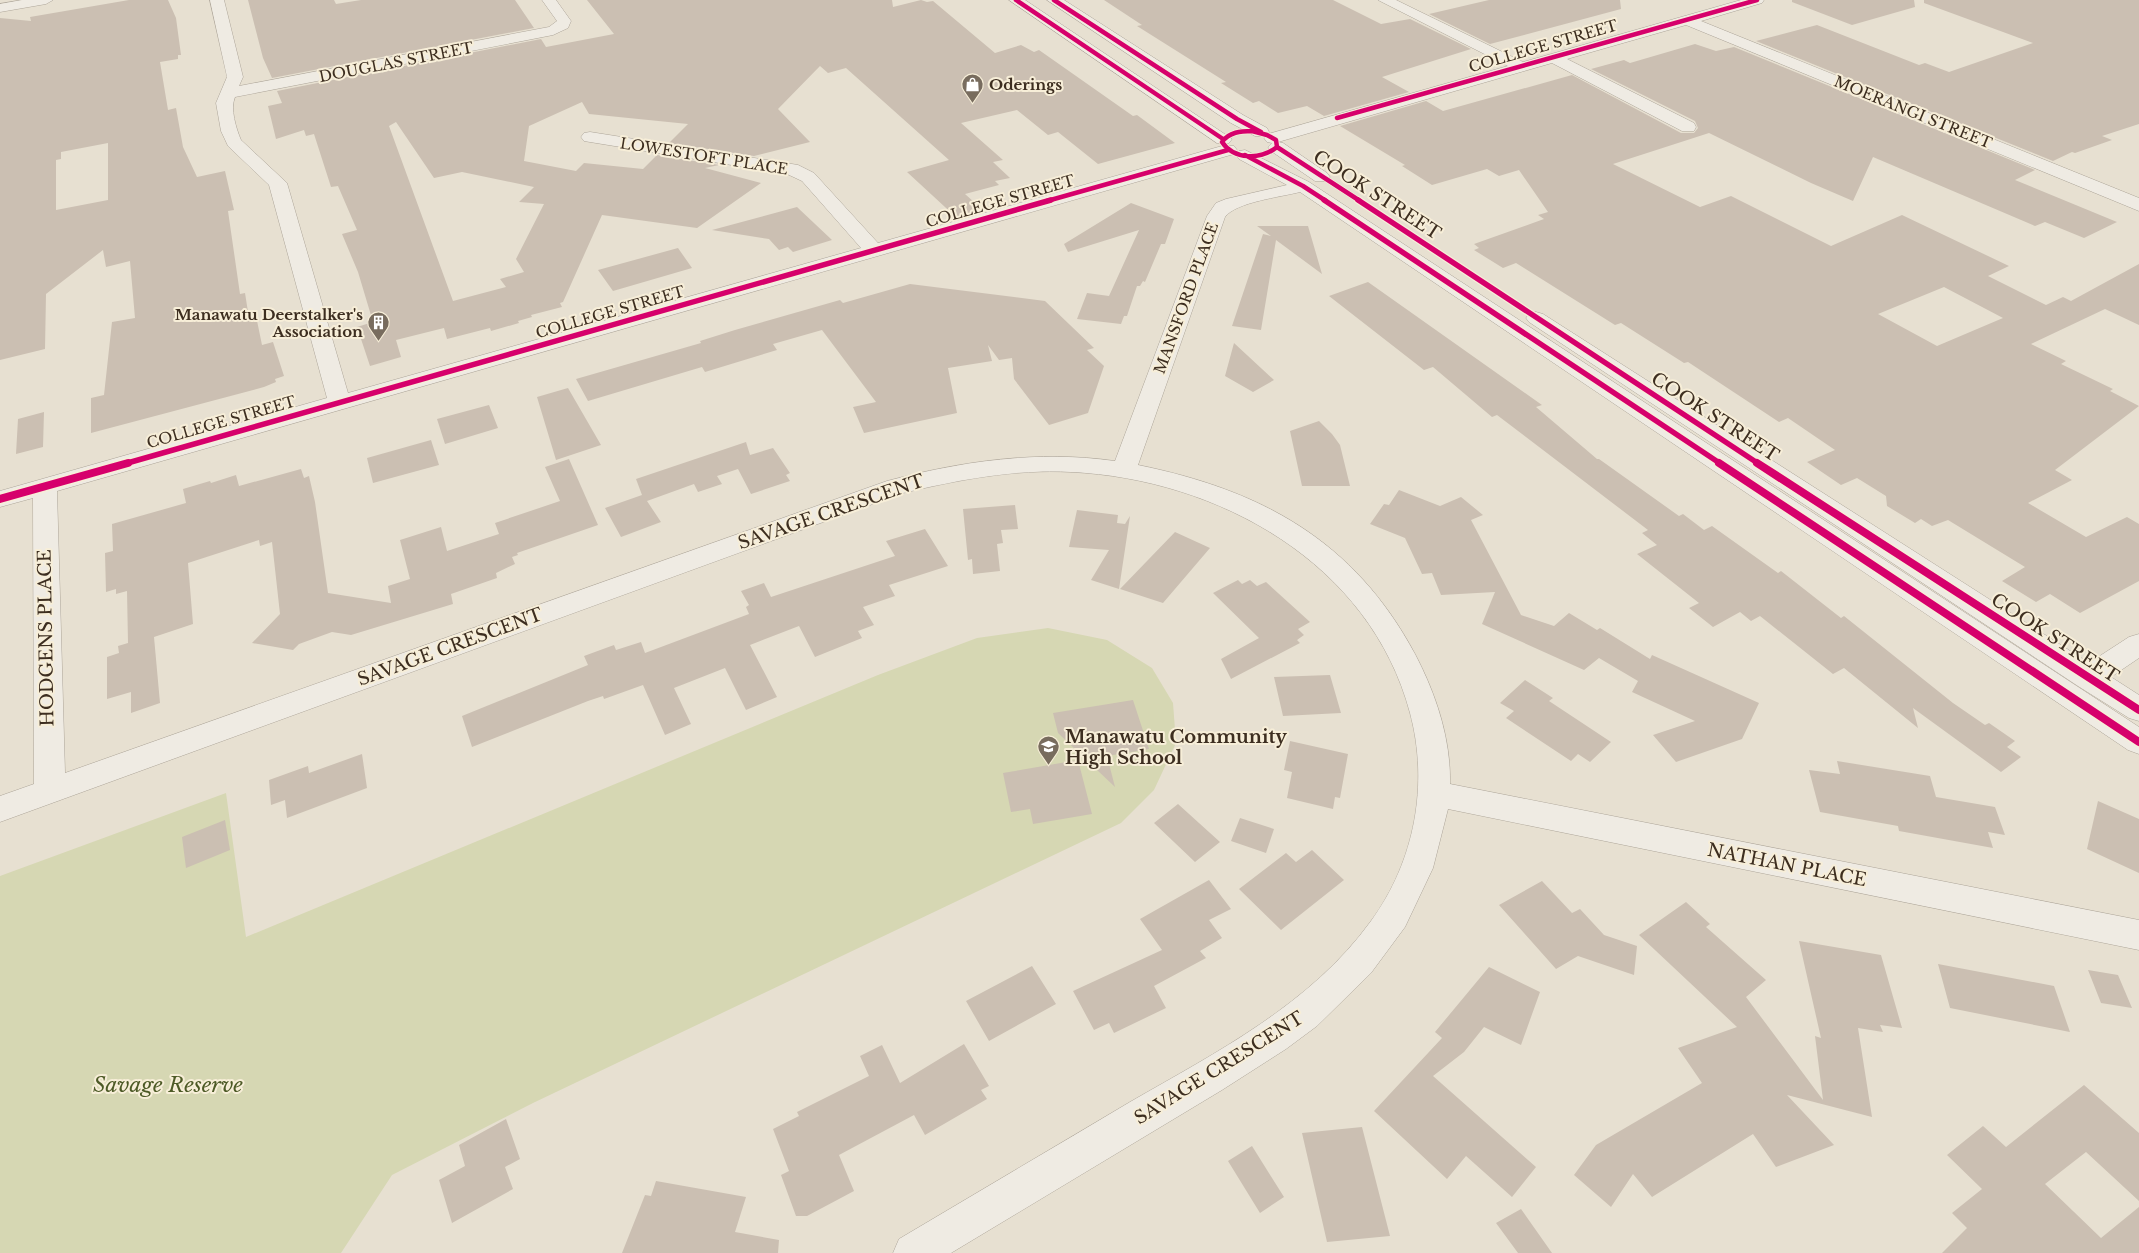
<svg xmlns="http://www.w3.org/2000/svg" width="2139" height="1253" font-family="'Libre Baskerville',serif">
<rect width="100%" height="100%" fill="#e7e0d1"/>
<path fill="#d6d7b3" d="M1048 628 1107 640 1152 668 1173 703 1176 743 1154 790 1121 823 533 1103 392 1175 341 1253H0V876L226 793 246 937 878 675 977 638Z"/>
<path fill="#cbbfb2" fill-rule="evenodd" d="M129 0H168L176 18 181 55H178V59L160 62 168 110 176 108 183 147 197 177 225 171 234 210 228 211 240 294 245 293 248 312 255 311 262 345 273 342 284 376 275 379 276 382 264 387 91 433V398L104 395 112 322 135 318 130 261 106 267 103 250 46 294 45 349 0 360V18L31 21 30 17ZM108 143V200L56 210V160L61 159V152Z
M248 0H334L336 4 361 0H515L534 28 272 78 263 58Z
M587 0H892L893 7 921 0 927 2 933 1 995 53 1021 45 1034 52 1039 50 1133 116 1137 115 1175 143 1098 164 1058 132 1048 135 1017 110 961 123 1003 160 993 162 1010 178 995 181 999 185 965 194 984 211 958 219 907 172 949 160 846 68 828 73 820 66 778 109 810 142 754 156 669 143 688 124 589 114 582 102 529 126 524 161 576 171 584 163 643 169 657 155 719 165 705 168 761 183 697 228 602 215 563 302 560 303 562 307 531 315 532 317 518 321 519 323 491 331 490 328 447 339 444 328 396 340 401 357 370 366 357 327 373 322 358 272 342 234 357 230 338 186 331 187 314 134 306 136 304 130 276 139 268 106 282 103 277 91 541 39 546 47 614 34ZM396 122 434 178 462 172 534 187 519 202 544 204 516 259 524 272 500 279 506 287 453 301 389 126Z
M1104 0H1333L1381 24 1410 19 1471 49 1382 77 1409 92 1324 116 1307 106 1278 113 1259 101 1253 103 1221 83 1226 82 1137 26 1142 25Z
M1489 0H1620L1621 9 1490 44 1429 14Z
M1792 0H1914L1915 7 1852 25 1792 2Z
M1924 0H2139V124L2102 136 2112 140 2075 153 2072 152 2053 161 1756 41 1817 25 1919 65 1925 63 1949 72 2033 43 1924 3Z
M1695 44 1716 51 1734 47 2035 170 2015 180 2117 222 2084 238 2045 222 2035 226 1873 157 1853 201 1811 183 1709 133 1613 164 1700 207 1731 196 1831 246 1902 215 2009 266 1988 276 2046 305 2063 297 2071 301 2139 264V325L2105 309 2031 344 2066 361 2061 364 2113 389 2110 391 2139 406 2055 470 2072 480 2028 503 2086 537 2127 517 2139 524V581L2080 613 2050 594 2036 602 2002 581 2025 567 1948 520 1932 526 1921 519 1915 523 1887 506 1886 496 1857 478 1841 485 1807 462 1835 450 1788 418 1779 422 1688 362 1684 363 1621 323 1615 325 1516 263 1503 268 1474 250 1479 248 1474 244 1544 219 1538 215 1548 212 1519 170 1499 176 1487 169 1432 185 1402 166 1405 165 1340 126 1426 101 1443 111 1572 75 1681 133H1694L1698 128 1695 121 1591 69 1624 60 1630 63ZM1944 287 2003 318 1937 346 1878 314Z
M1131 203 1174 219 1165 244H1161L1145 282 1143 281 1140 286H1137L1127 316H1124L1121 324 1077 319 1087 293 1109 296 1139 230 1068 252 1064 244Z
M797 207 832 240 793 252 788 247 779 250 769 239 712 230Z
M1257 226H1308L1322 274 1276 240 1261 330 1232 326 1263 234 1271 236Z
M678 248 692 268 613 291 598 270Z
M1368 282 1542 405 1536 407 1597 459H1599L1679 516 1683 514 1704 530 1712 526 1778 573 1781 571 1841 618 1844 616 1953 703 1985 725 1989 723 2015 741 2007 747 2021 757 2001 772 1913 708 1918 728 1844 668 1833 674 1760 616 1751 621 1740 612 1713 627 1689 608 1699 603 1637 554 1657 545 1642 533 1648 530 1497 415 1492 417 1433 367 1424 370 1329 296Z
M910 284 1045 301 1094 348 1087 350 1104 366 1088 413 1049 425 1014 379 1012 358 999 360 988 345 992 361 948 368 957 413 864 433 853 407 876 402 822 330 773 344 777 350 705 372 702 367 588 401 576 379 701 343 700 341 735 330 840 300 843 303Z
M1234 343 1274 380 1253 392 1225 376Z
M568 388 601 445 556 460 537 397Z
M489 405 498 428 445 444 437 419Z
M44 412 43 447 16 454 18 419Z
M1319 421 1332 434 1340 445 1350 486H1302L1290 431Z
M431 440 439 465 373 483 367 458Z
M746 442 750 455 773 448 790 473 786 475 790 481 751 494 738 469 717 476 722 484 698 492 694 484 647 501 661 522 621 537 605 508 642 495 636 479Z
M569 459 598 525 517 553 518 555 512 557 515 564 496 573 497 578 451 594 453 604 351 635 332 632 299 644 293 650 252 643 280 614 272 542 260 546 259 540 188 563 193 624 154 637 160 703 131 713V692L107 699V657L119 653 118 646 128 643 127 591 116 594V589L106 592 105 553 113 551 112 524 186 503 183 489 210 481 211 483 236 475 239 486 301 469 304 478 309 476 315 502 328 593 391 603 388 586 410 579 400 540 441 527 447 551 499 534 495 523 560 501 545 467Z
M1399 490 1440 506 1461 497 1483 515 1471 520 1521 615 1554 626 1569 613 1597 630 1600 628 1650 659 1652 655 1759 703 1742 739 1676 762 1653 735 1695 721 1632 692 1638 681 1599 658 1584 670 1482 624 1495 592 1441 595 1432 573 1422 574 1405 538 1370 524 1384 504 1389 505Z
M1015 505 1018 529 1001 530 1003 543 997 544 1000 571 973 574 972 559 968 560 963 509Z
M1077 510 1118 515 1117 523 1125 524 1130 516 1119 589 1091 580 1109 550 1069 547Z
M925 529 948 566 889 585 895 596 863 607 874 625 858 631 862 638 815 657 799 626 750 645 777 697 746 710 725 668 674 688 691 724 665 735 643 685 604 699 603 696 588 701 472 747 462 716 588 665 584 656 614 645 616 650 641 642 645 653 749 614 746 607 749 605 741 591 764 583 771 597 895 556 886 541Z
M1175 532 1210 548 1163 603 1120 589Z
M1238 580 1242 584 1250 580 1257 586 1266 582 1310 622 1298 629 1304 635 1297 640 1300 643 1231 679 1221 659 1259 638 1213 593Z
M1330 675 1341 713 1283 716 1274 677Z
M1525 680 1553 698 1549 701 1611 742 1590 762 1578 754 1571 761 1506 718 1514 711 1500 703Z
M1133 700 1149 749 1107 756 1115 787 1058 733 1053 713Z
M1290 741 1348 754 1340 798 1335 797 1333 809 1287 798 1292 772 1284 770Z
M362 754 367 788 287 818 285 800 271 805 269 780 308 766 309 773Z
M1078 760 1092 814 1033 824 1030 809 1011 812 1003 773Z
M1837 761 1930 776 1936 797 1995 807 2005 835 1988 832 1993 848 1899 831 1898 826 1820 812 1809 770 1840 774Z
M2098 801 2139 819V873L2087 849Z
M1178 804 1220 842 1195 862 1154 823Z
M1240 818 1274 829 1266 853 1231 841Z
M225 820 230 850 186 868 182 837Z
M1312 850 1344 880 1281 930 1239 889 1286 853 1296 862Z
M1209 880 1231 909 1209 920 1222 938 1200 951 1206 958 1154 986 1166 1008 1114 1033 1109 1023 1094 1030 1073 991 1162 950 1140 919Z
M1542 881 1572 913 1580 909 1604 935 1637 946 1634 975 1578 956 1556 969 1499 905Z
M1686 902 1710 924 1706 927 1766 980 1746 997 1823 1100 1815 1036 1821 1038 1799 941 1881 955 1902 1028 1880 1025 1883 1032 1858 1028 1872 1117 1787 1095 1834 1145 1776 1167 1753 1134 1652 1197 1633 1174 1611 1207 1574 1175 1596 1145 1702 1083 1678 1048 1737 1027 1639 935Z
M1938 964 2054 986 2070 1032 1950 1008Z
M1032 966 1056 1004 989 1041 966 1001Z
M1489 967 1540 992 1521 1045 1484 1027 1464 1052 1433 1076 1536 1167 1512 1197 1466 1156 1447 1179 1374 1111 1442 1038 1435 1032Z
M2088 970 2118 975 2132 1008 2101 1003Z
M964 1044 989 1086 981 1090 987 1099 925 1135 914 1115 839 1155 854 1191 807 1216H796L781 1175 789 1171 773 1129 799 1116 797 1112 869 1076 860 1056 882 1045 900 1083Z
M2084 1085 2139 1133V1201L2086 1152 2045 1184 2101 1238 2139 1207V1253H1942L1967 1228 1952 1213 1982 1189 1947 1155 1983 1126 2006 1147Z
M506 1119 520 1159 505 1167 513 1189 452 1223 439 1180 465 1166 459 1145Z
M1362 1127 1390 1236 1327 1242 1302 1133Z
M1252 1146 1284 1197 1260 1213 1228 1161Z
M656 1181 746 1197 735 1232 779 1240 778 1253H622L645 1195 651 1196Z
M1521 1209 1552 1253H1518L1496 1223Z"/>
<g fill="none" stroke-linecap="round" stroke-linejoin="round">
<defs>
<path id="minor" d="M22 0H53L46 4 0 12V4Z
M210 0H224L243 77 239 86 549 27 557 21 542 0H556L571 21 568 28 553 35 235 97C230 109 236 128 241 140L287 183 348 393 861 248 802 181 787 174 590 142 584 141 581 137 584 133 590 132 798 165 814 173 878 243 1222 146H1234L1237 150 1234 154 57 491 65 773 887 481C962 461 1039 450 1115 461L1207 216 1216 203 1226 199 1287 185 1239 159 1236 155 1239 151 1245 150 1309 182 2139 727V754L2128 750 1300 192C1281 197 1236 202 1225 217L1138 465C1261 490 1354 540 1415 654 1436 694 1451 739 1450 784L2139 920V950L1448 809 1433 868 1405 927 1371 973 1317 1026 1286 1049 1222 1090 951 1253H893L899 1239C976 1193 1053 1148 1130 1102 1217 1052 1311 1004 1371 921 1415 861 1429 784 1410 713 1370 563 1218 479 1071 472 1014 469 958 480 903 493L0 822V796L34 784 33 498 0 507V491L327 398 269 185 228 146 221 131 216 103 227 77Z
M1009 0H1025L1232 139 1229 143H1217Z
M1047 0H1064L1243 115 1267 128 1269 132 1268 134 1508 66 1378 0H1396L1523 62 1741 0H1764L1762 3 1701 21 2139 198V211L1686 25 1567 59 1694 123 1696 127 1694 131H1682L1552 63 1278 142 1283 143 1327 173 1330 177 1327 181H1315L1271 151 1268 147 1272 143 1267 142 1264 138 1266 136H1255L1231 123Z
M1536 312 1543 314 2089 663 2129 637 2139 634V658L2111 677 2139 695V721L2129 718 2078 686 1529 322 1526 318 1529 314Z"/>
</defs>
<use href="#minor" stroke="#ada599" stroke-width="1"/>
<use href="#minor" fill="#efebe3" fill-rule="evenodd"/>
<defs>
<path id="cycleway-far2" d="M1016 0 1223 139
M1054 0 1237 119 1261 132
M1337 118 1757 0
M1252 131 1267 135 1276 140 1277 147C1261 160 1234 160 1222 142 1229 132 1241 131 1252 131Z
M1277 147 1360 201
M1245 155 1303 186 1326 201
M1047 201 1228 150"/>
<path id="cycleway-far1" d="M1324 200 1721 464
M1358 200 1759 464
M124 464 1051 200"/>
<path id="cycleway" d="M1719 463 2139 742
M1757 463 2139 710
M0 499 128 463"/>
</defs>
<use href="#cycleway-far2" stroke="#f7eed8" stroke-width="6"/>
<use href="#cycleway-far1" stroke="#f7eed8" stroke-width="8"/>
<use href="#cycleway" stroke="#f7eed8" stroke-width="11"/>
<use href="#cycleway-far2" stroke="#d6006c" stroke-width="4.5"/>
<use href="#cycleway-far1" stroke="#d6006c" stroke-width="5.5"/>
<use href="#cycleway" stroke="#d6006c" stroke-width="8"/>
</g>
<defs>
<symbol id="shop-pin" viewBox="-11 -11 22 30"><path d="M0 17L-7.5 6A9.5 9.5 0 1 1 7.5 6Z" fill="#786c5e" stroke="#f7eed8"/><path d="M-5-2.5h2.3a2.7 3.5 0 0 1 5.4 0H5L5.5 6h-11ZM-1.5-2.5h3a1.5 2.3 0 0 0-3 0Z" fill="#fff"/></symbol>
<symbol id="building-pin" viewBox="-11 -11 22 30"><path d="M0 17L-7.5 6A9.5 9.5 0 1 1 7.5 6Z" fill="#786c5e" stroke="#f7eed8"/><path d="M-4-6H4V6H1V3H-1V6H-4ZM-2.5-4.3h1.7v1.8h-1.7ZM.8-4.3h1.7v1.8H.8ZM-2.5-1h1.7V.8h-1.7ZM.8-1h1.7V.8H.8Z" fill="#fff"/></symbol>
<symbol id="school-pin" viewBox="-11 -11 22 30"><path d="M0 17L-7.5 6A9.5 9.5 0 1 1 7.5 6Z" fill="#786c5e" stroke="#f7eed8"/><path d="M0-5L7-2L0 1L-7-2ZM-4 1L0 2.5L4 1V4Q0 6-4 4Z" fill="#fff"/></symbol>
</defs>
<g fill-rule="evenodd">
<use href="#shop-pin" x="960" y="72" width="25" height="34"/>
<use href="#building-pin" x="366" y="310" width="25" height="34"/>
<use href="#school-pin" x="1036" y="734" width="25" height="34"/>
</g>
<g text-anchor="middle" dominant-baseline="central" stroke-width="4" stroke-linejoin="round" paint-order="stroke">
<g font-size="15" fill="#3d2e20" stroke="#f7eed8">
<text transform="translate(1543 46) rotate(-16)">COLLEGE STREET</text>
<text transform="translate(396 62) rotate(-11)">DOUGLAS STREET</text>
<text transform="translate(1913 112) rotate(22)">MOERANGI STREET</text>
<text transform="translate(704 156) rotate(9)">LOWESTOFT PLACE</text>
<text transform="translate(1000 201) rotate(-16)">COLLEGE STREET</text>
<text transform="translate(1186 298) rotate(-70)">MANSFORD PLACE</text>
<text transform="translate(610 312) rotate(-16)">COLLEGE STREET</text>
<text transform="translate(221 422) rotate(-16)">COLLEGE STREET</text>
</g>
<g font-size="15" font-weight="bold" fill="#3d2e20" stroke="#f7eed8" text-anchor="start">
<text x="989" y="84">Oderings</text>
<text x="363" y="314" text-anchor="end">Manawatu Deerstalker's<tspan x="363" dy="17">Association</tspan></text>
</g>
<g font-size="18" fill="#3d2e20" stroke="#f7eed8">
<text transform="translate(1377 195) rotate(33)">COOK STREET</text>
<text transform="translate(1715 417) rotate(33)">COOK STREET</text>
<text transform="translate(831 512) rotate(-19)">SAVAGE CRESCENT</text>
<text transform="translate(46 638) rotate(-91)">HODGENS PLACE</text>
<text transform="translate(2055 638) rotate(33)">COOK STREET</text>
<text transform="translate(450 647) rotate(-20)">SAVAGE CRESCENT</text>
<text transform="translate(1787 865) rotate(11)">NATHAN PLACE</text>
<text transform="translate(1219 1068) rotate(-32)">SAVAGE CRESCENT</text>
</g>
<g font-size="18" font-weight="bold" fill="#3d2e20" stroke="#f7eed8" text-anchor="start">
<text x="1065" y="737">Manawatu Community<tspan x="1065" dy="21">High School</tspan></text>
</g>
<g font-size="21" font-style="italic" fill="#4d5a26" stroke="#f7eed8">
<text x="168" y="1085">Savage Reserve</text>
</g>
</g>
</svg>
